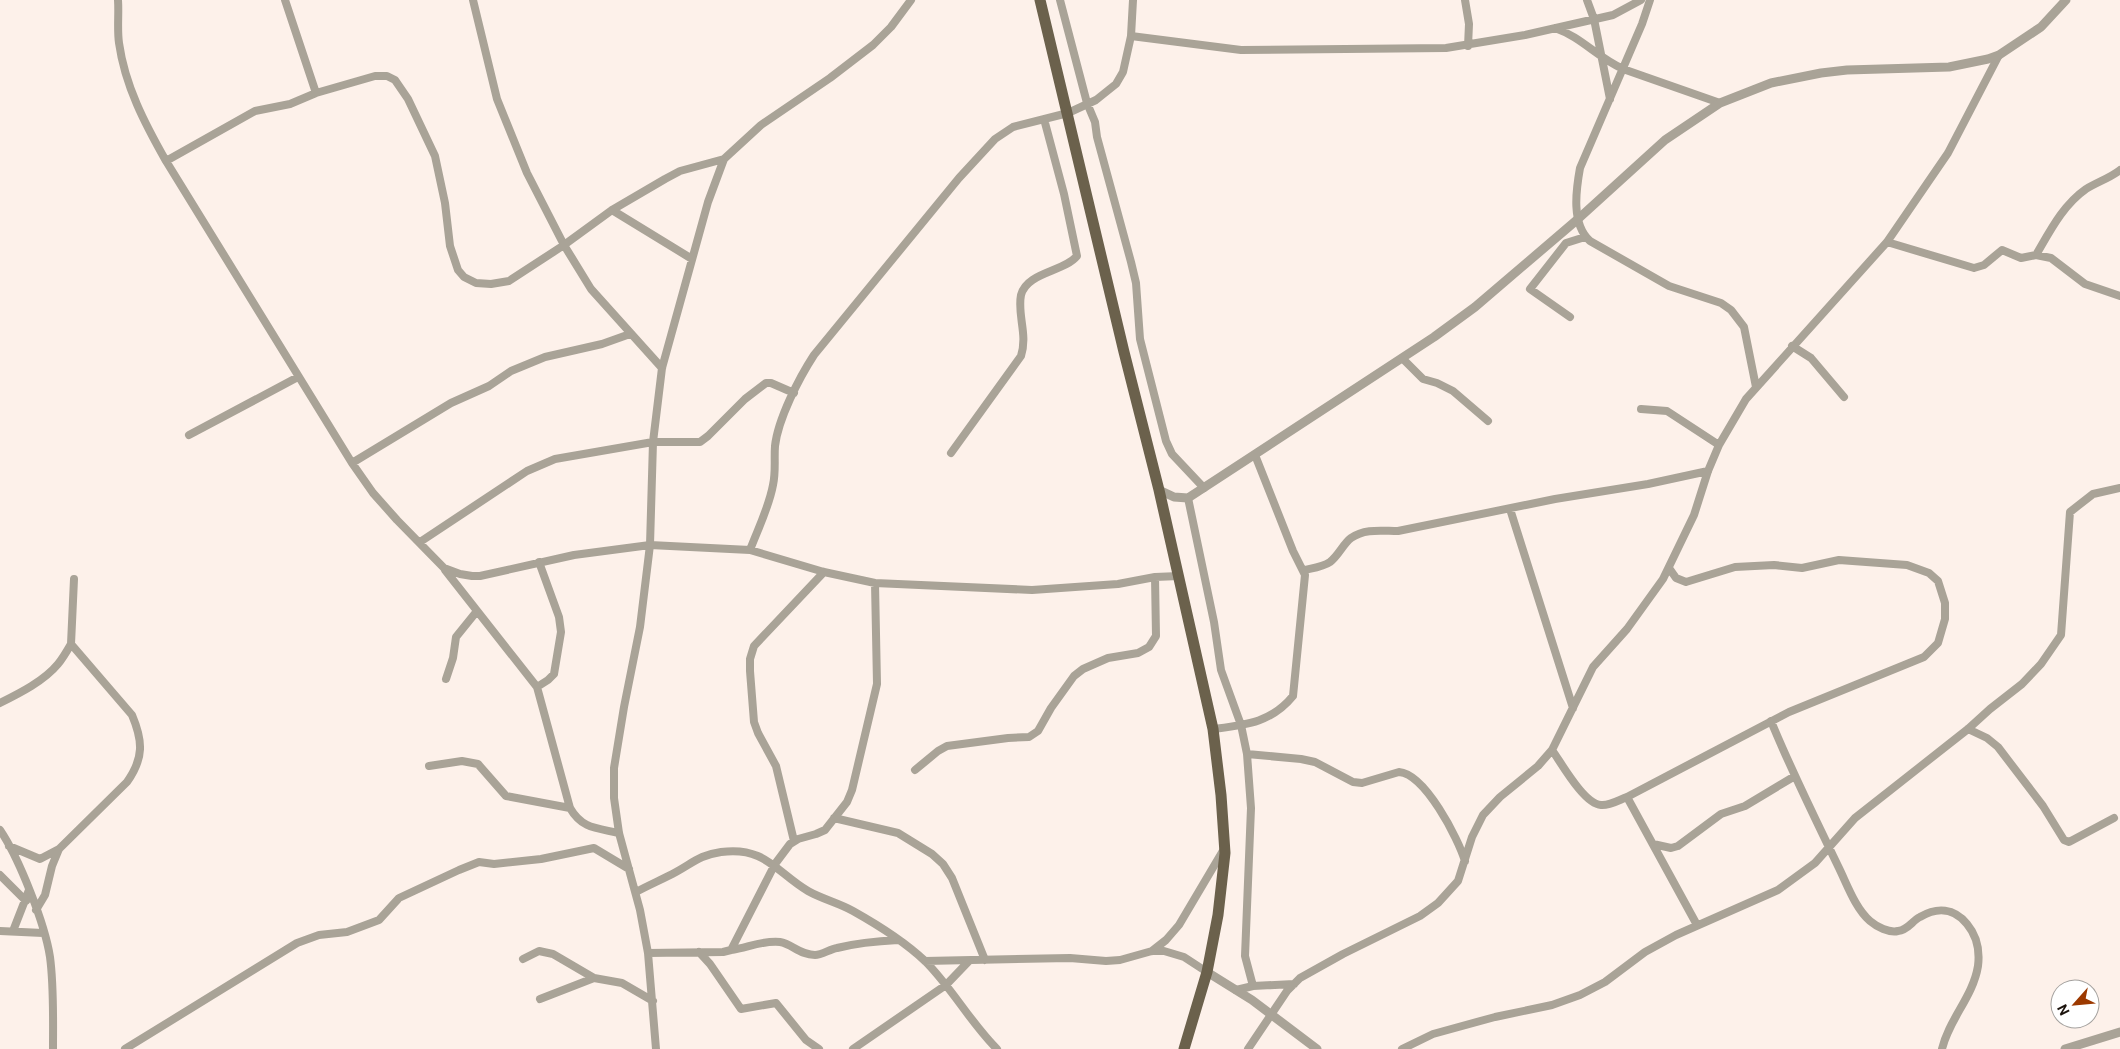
<svg xmlns="http://www.w3.org/2000/svg" width="2120" height="1049" font-family="Roboto,sans-serif">
<rect width="100%" height="100%" fill="#fdf1ea"/>
<g fill="none" stroke-linecap="round" stroke-linejoin="round">
<path stroke="#a9a397" stroke-width="8" d="M118 0C119 14 117 29 119 43 125 86 145 124 166 161L352 463 373 493 397 520 444 568 460 574 472 576H480L574 555 650 545 750 550 824 572 875 583 1032 590 1118 584 1155 577 1179 576
M285 0 316 93
M473 0 497 99 527 173 564 245 591 289 662 368
M1060 0 1087 103 1095 122 1097 137 1131 262 1136 283 1140 339 1166 441 1172 454 1204 488
M1465 0 1469 24 1468 46
M1587 0 1594 19 1610 99
M1650 0 1642 24 1580 168C1576 190 1571 224 1590 241L1669 286 1721 303 1731 310 1744 327 1756 387
M1555 28C1581 37 1598 58 1623 69L1720 103
M1131 36 1241 50 1446 48 1525 35 1613 15 1641 0
M166 161 255 111 290 104 316 93 375 76H387L395 80 408 99 435 156 445 203 450 246 458 270 464 277 476 283 491 284 509 281 564 245 612 210 665 179 680 171 724 159
M612 210 692 259
M1887 242 1974 268 1984 265 2002 250 2021 258 2036 255 2051 258 2085 284 2120 296
M2036 255C2050 231 2063 205 2086 189 2097 182 2110 178 2120 170
M1570 317 1530 289 1566 243 1585 237
M1792 346 1811 358 1844 397
M1403 359 1423 379 1437 383 1453 391 1488 421
M1641 409 1667 411 1719 445
M189 435 298 377
M951 453 1021 356C1028 334 1017 315 1021 295 1027 272 1064 272 1077 256L1064 194 1044 119
M352 463 451 403 489 386 511 371 545 357 602 344 630 334
M1188 498 1214 622 1221 670 1241 725 1247 754 1251 808 1245 956 1253 986
M1510 509 1573 708
M420 542 527 471 555 459 653 442H700L708 436 745 399 766 383H771L794 393
M750 550C758 529 769 507 773 485 776 472 774 459 775 446 778 419 799 378 814 355L959 178 995 139 1013 127 1068 113 1096 100 1116 84 1123 72 1131 36 1133 0
M445 570 537 687 570 808C582 829 597 828 619 833
M1304 570C1313 568 1323 567 1330 562 1339 555 1343 544 1351 538 1365 528 1382 531 1398 531L1555 499 1648 484 1708 471
M446 679 453 658 456 637 477 611
M537 687 548 680 554 674 561 632 559 617 539 562
M0 703C20 693 44 681 58 664 63 658 67 651 71 644
M1771 721C1791 770 1815 818 1838 866 1847 884 1855 908 1870 921 1877 927 1889 933 1898 931 1908 930 1912 921 1920 917 1937 907 1954 908 1967 924 1977 936 1980 950 1978 966 1973 997 1949 1019 1942 1049
M1213 729C1245 725 1271 723 1293 696L1305 575 1293 551 1255 455
M1968 729 1987 738 1998 747 2043 806 2064 840 2069 842 2114 818
M1552 750C1562 764 1584 804 1601 805 1609 806 1619 800 1627 797L1789 712 1924 657 1938 643 1945 619V603L1938 581 1929 573 1907 565 1839 560 1802 568 1774 565 1735 567 1686 582 1676 578 1669 568
M1247 754 1301 759 1315 762 1353 782 1362 783 1399 772C1425 774 1458 838 1465 861
M429 766 462 761 478 764 506 796 570 808
M915 770 938 751 947 746 1008 738 1029 737 1038 731 1051 708 1074 676 1083 669 1108 658 1138 653 1149 647 1156 636 1155 577
M1627 797 1697 925
M834 818 898 833 932 854 943 864 952 878 985 960
M0 830C19 858 45 924 50 957 54 987 53 1019 53 1049
M794 841 776 766 758 733 754 722 750 671V659L754 646 824 572
M1653 844 1671 848 1678 846 1721 814 1745 806 1795 776
M9 846 40 859 59 849
M0 875 26 901
M636 892C649 885 663 879 676 872 694 862 700 855 721 852 765 846 776 872 808 891 822 899 839 903 853 911 878 925 905 942 925 961 952 988 970 1022 997 1049
M36 910 45 895 52 866 59 849 127 782C144 758 143 741 132 715L71 644 74 579
M0 931 43 933
M13 931 29 890
M731 950C747 948 763 940 780 942 792 944 800 955 815 955 822 955 830 949 837 948 857 943 877 941 898 940
M1152 951 1166 940 1179 925 1224 849
M699 952 710 964 741 1009 776 1003 806 1040 819 1049
M648 953 723 952 731 950 775 864 790 844 798 839 816 834 825 830 847 802 852 790 877 684 875 583
M523 959 539 951 553 954 594 978
M925 961 1070 958 1106 961 1120 960 1152 951H1164L1184 957 1207 972
M1236 990 1253 986 1294 984
M540 999 594 978 622 983 653 1001
M125 1049 297 943 319 935 347 932 379 920 399 898 459 870 479 862 494 864 541 859 594 848 629 869
M656 1049 648 953 640 910 619 833 614 798V768L624 707 640 627 650 545 653 442 662 368 708 202 724 159 761 125 830 78 873 45 891 27 911 0
M853 1049 946 985 969 961
M1248 1049 1287 991 1300 978 1343 954 1420 916 1438 903 1458 881 1472 837 1483 815 1500 797 1538 766 1552 750 1593 667 1627 629 1663 579 1694 515 1708 471 1719 445 1746 399 1887 242 1948 153 1999 55
M1402 1049 1433 1034 1495 1017 1552 1005 1580 995 1605 982 1645 952 1676 935 1778 890 1815 863 1855 818 1968 729 1990 709 2022 684 2041 664 2061 635 2070 512 2093 494 2120 488"/>
<path stroke="#a9a397" stroke-width="9" d="M1159 490 1174 497 1188 498 1434 337 1475 307 1578 219 1665 140 1720 103 1771 83 1821 73 1847 70 1949 67 1988 59 1999 55 2041 27 2066 0
M1207 972 1252 1000 1317 1049
M2065 1049 2120 1032"/>
<path stroke="#6b614c" stroke-width="11" d="M1040 0 1124 352 1159 490 1213 729 1221 795 1225 853 1218 915 1207 972 1184 1049"/>
</g>
<g transform="translate(2075 1004) rotate(243)"><circle r="24" fill="#ffffff" stroke="#a4a19e"/>
<path d="M0-4L9 19L0 12L-9 19Z" fill="#9c3900"/>
<text y="-8" font-size="14" font-weight="bold" text-anchor="middle" fill="#1c130d">N</text>
</g>
</svg>
